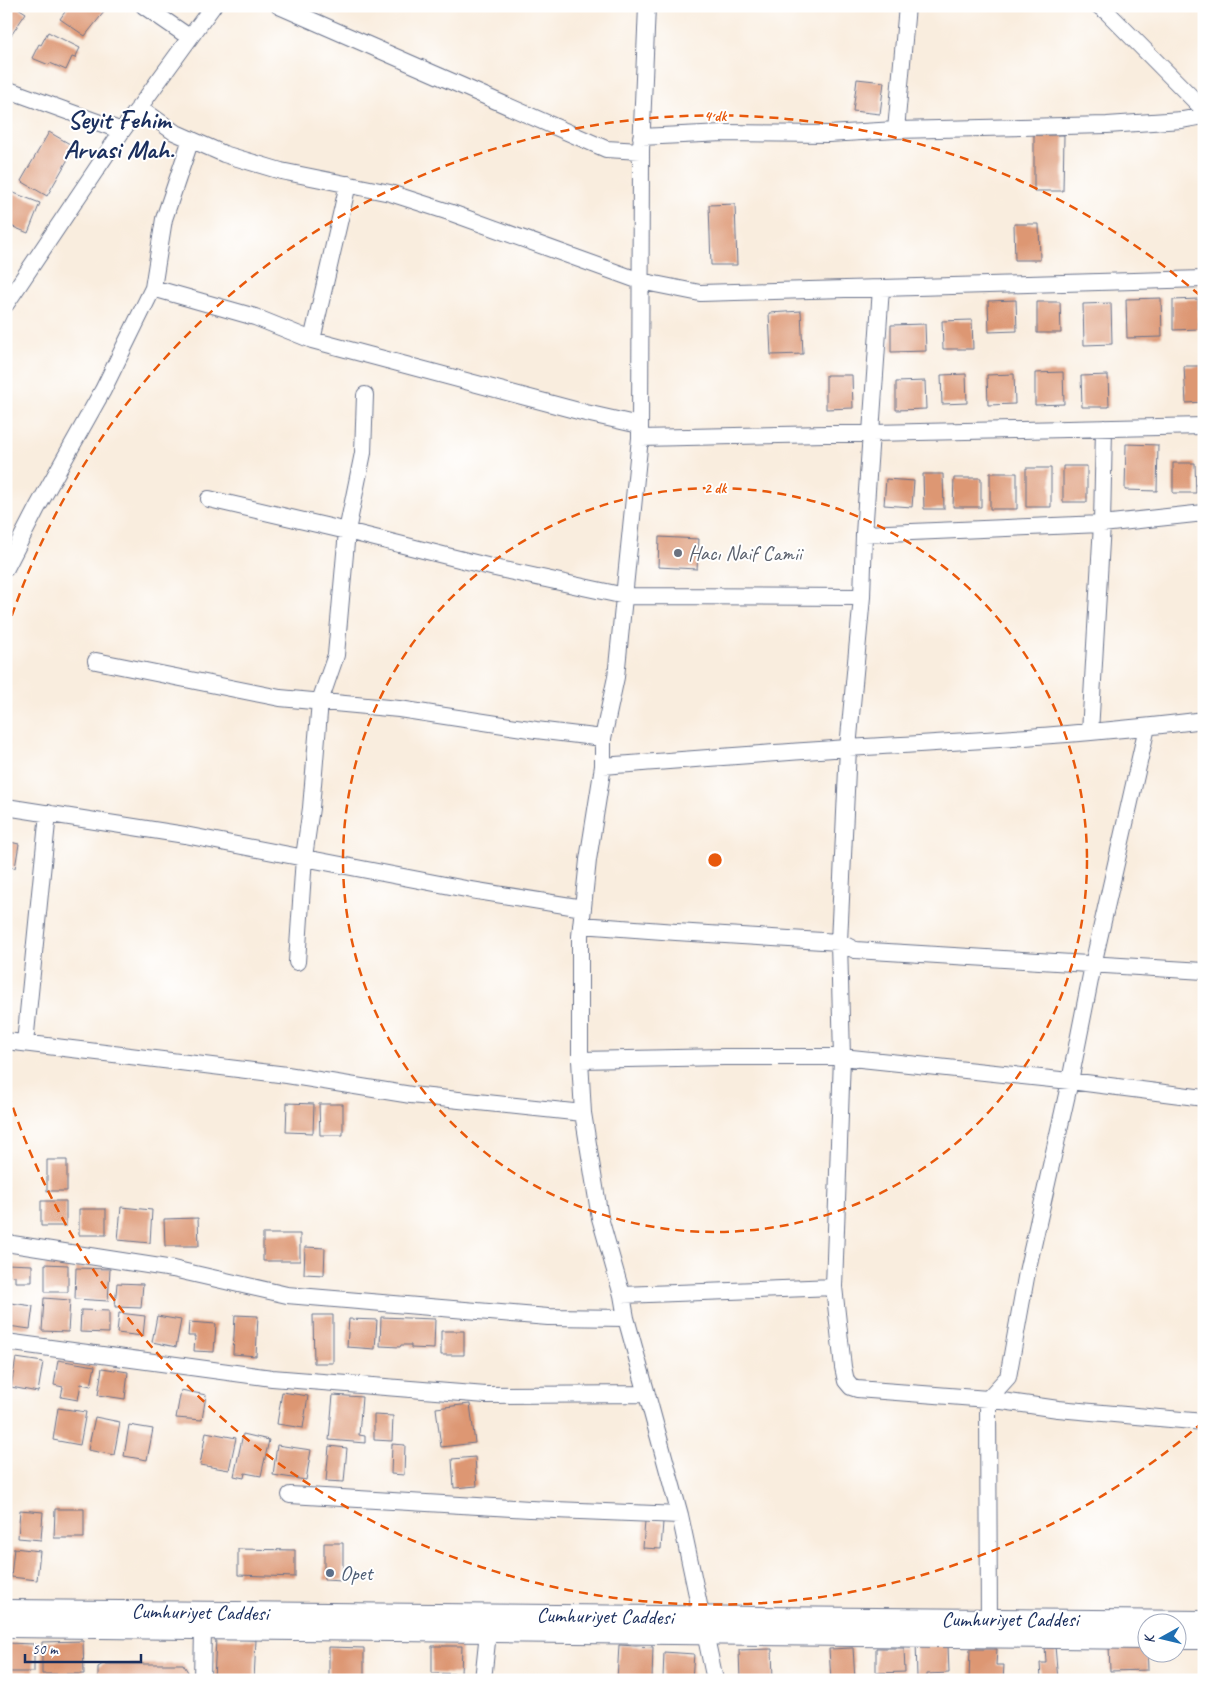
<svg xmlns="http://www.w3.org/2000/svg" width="1210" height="1686" font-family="Caveat,sans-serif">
<rect width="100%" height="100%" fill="#fff"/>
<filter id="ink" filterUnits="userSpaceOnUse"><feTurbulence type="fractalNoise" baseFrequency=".02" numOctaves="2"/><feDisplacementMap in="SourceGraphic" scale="10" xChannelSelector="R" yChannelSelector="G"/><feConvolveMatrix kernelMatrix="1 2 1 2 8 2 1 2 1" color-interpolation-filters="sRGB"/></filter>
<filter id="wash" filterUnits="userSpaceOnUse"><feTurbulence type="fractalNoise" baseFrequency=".0096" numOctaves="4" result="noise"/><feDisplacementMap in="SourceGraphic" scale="20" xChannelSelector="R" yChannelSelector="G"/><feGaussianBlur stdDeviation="1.12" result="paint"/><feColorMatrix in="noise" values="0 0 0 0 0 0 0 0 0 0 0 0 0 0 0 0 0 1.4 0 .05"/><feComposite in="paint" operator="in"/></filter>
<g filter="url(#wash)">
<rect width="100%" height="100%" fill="#f9edde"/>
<g id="blocks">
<path fill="#dd9773" d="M6 6H15L26 13 6 43Z
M69 6H97L104 12 85 36 60 19Z
M48 32 80 48 75 58 72 57 66 70 50 63 49 65 32 58 39 44 41 45Z
M857 79 884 82 880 114 853 111Z
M49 132 75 147 47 196 21 181Z
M1034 135H1064L1063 191H1034Z
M6 190 40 203 28 233 6 224Z
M735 204 737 265H711L709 205Z
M1014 224H1039L1040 260H1015Z
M1161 298 1162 337 1127 338 1126 299Z
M1198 299 1199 329 1173 330V300Z
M1016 300 1017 331 989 332 988 301Z
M1037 302H1060L1061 333H1037Z
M1111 303 1112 344 1084 345 1083 304Z
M801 311 803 354 771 355 769 313Z
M972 320 973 349H943L942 321Z
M925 324 926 351 891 352V325Z
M1184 366H1204V402L1186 403Z
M1063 372 1064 404 1035 405V373Z
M966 374 967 403 942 404 941 375Z
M1014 374 1015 404 988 405 987 375Z
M826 375H852L853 408 826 409Z
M1108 375 1109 407H1082L1081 376Z
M925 381 926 409 896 410V382Z
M1126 444 1158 445 1157 491 1125 490Z
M1173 463H1195L1196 493H1173Z
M1063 466H1087V502H1063Z
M1026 468H1051V507H1026Z
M990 473H1017V509H990Z
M923 474H943L944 509H924Z
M954 478H981V507H953Z
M886 479 914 481 912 507 884 505Z
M659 537 699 539 697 569 658 567Z
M6 841 19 844 15 868 9 867 7 875Z
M287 1103 314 1104 313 1133 286 1132Z
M319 1104H343V1135H320Z
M47 1160H67V1191H47Z
M41 1201H66V1226H41Z
M121 1207 152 1210 150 1243 118 1240Z
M79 1209H106V1235H79Z
M198 1218 199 1246H165L164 1219Z
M263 1234H300V1261H263Z
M305 1247 325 1248 324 1275 304 1274Z
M6 1264 32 1265V1282H15V1276L6 1275Z
M45 1264 68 1265V1292H45Z
M76 1268 110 1269 108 1301 75 1299Z
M117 1283 143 1284 141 1308 115 1307Z
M44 1298 70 1300 68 1332 42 1331Z
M11 1303 33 1306 30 1329 8 1326Z
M81 1310 109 1311V1333L80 1332Z
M119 1313 145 1316 143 1336 117 1333Z
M235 1315 258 1316 256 1356 233 1354Z
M313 1315H333V1363H314Z
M157 1316 181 1320 176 1347 152 1342Z
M381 1317 435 1319 434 1349 411 1348V1345H401L400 1347 380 1346Z
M349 1319 377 1320 375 1349 347 1347Z
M189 1322 216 1324 214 1352 194 1351 195 1336H188Z
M441 1331H464V1355H441Z
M16 1358 43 1362 38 1392 11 1387Z
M58 1360 95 1366 91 1386 81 1384 78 1400 61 1397 63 1387 54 1385Z
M102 1368 128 1372 125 1399 98 1395Z
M181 1390 206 1395 202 1420 176 1418Z
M282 1392 308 1396 303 1428 277 1424Z
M333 1395 362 1397 359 1435 365 1436V1443L329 1440Z
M470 1404 475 1443 441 1447 436 1408Z
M58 1408 86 1412 80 1445 53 1440Z
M374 1415 393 1416 392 1441 374 1440Z
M95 1417 120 1422 114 1455 88 1450Z
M129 1425 153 1429 147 1460 124 1456Z
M206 1432 236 1438 229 1470 200 1465Z
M243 1434 269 1440 261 1476 245 1473 244 1478 234 1476Z
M392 1444 405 1445 404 1475 391 1474Z
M277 1445 311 1450 306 1480 273 1475Z
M329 1446 347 1448 344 1482 326 1481Z
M475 1457 477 1486 454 1488 452 1459Z
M55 1509H84V1538H54Z
M20 1510 43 1512 41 1540 18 1538Z
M645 1521 663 1522 661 1549 643 1548Z
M324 1543H343V1581L324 1580Z
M14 1548 40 1551 37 1580 11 1577Z
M238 1549 295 1550V1577L238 1575Z
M216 1638 256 1640 254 1680H214Z
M916 1640 948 1645 949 1673 927 1674V1677L917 1678Z
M83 1641 84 1674H42V1642Z
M6 1643 34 1644V1672H6Z
M1147 1644 1148 1670 1110 1671 1109 1645Z
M619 1645 653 1647 652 1680H617Z
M432 1646H462L461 1674 432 1673Z
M1045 1646H1055L1058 1680H1041L1040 1663H1046Z
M329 1647 364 1648V1678L329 1680Z
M853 1648 855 1680H831L829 1649Z
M876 1648H904L905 1672 876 1673Z
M772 1649 773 1680H740L739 1650Z
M970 1649H997L996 1665H1004L1003 1680H969Z
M664 1652 694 1654 692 1679 663 1678Z
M103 1664H183L188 1672V1680H98V1667Z"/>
</g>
</g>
<g filter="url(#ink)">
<use href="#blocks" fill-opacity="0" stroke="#69728b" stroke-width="1"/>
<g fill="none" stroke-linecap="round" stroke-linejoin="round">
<defs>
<path id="minor" d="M144 6 189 37
M279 6 606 149 641 151
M647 6 641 151 640 438 616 677 603 738V766L588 860 580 936V1060L583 1113 600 1218 622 1295 626 1318 680 1515 715 1680
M1099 6 1107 12 1204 110
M6 89 122 131
M139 107 174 132 224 154 281 171 390 193 449 212 640 281 700 293 1204 279
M896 130 907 6
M641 137 723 133 828 134 896 130 1107 125 1182 120 1204 116
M153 288 255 317 312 340 586 413 639 425
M881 288 864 534 862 597 848 748 839 942 842 1057 834 1287 843 1367 846 1381 851 1387 857 1389 988 1399 1058 1409 1204 1422
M6 304 122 131 213 6
M312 340 348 184
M640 438 1204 426
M209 499 347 531 495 568 625 596 862 597
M864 534 1102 524 1204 513
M6 568 37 508 103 390 153 288 164 219 191 139
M96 661 280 698 399 709 536 730 603 738
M1090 732 1102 524 1104 428
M603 766C685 760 767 753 849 748 967 741 1086 735 1204 720
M6 807 185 835 471 890 583 908
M581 925 676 932 839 942 855 950 1204 971
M297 962 304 857 311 808 320 701 336 655 347 531 363 453 365 395
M6 1041 287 1075 411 1095 583 1113
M25 1043 48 813
M580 1060 724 1057H842L1070 1081 1204 1098
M6 1243 173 1269 287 1295 548 1317 626 1318
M622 1295 834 1287
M6 1342 272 1378 486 1395 647 1394
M290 1495 530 1509 680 1515
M989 1631 988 1399 1008 1377 1027 1272 1070 1081 1093 965 1147 727
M202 1680 203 1629
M483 1680 488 1632"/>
<path id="major" d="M6 1610 1204 1621
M6 1627 1148 1639
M1178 1639H1204"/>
</defs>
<use href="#minor" stroke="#69728b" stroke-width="18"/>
<use href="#major" stroke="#69728b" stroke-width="22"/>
<use href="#minor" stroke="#fff" stroke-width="16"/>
<use href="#major" stroke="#fff" stroke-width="20"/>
</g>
</g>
<g fill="none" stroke="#e8590c" stroke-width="2.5" stroke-dasharray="9 6">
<circle cx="715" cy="860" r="372"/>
<path d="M1203 1422A744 744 0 0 1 7 1090M7 630A744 744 0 0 1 1203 298"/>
</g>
<circle fill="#6b7280" stroke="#fff" stroke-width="2" cx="678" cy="553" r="5"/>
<circle fill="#5c6f8a" stroke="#fff" stroke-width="2" cx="330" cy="1573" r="5"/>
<g text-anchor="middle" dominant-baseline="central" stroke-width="4" stroke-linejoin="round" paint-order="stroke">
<g font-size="21" fill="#5b616d" stroke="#fff" text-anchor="start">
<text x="688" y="553">Hacı Naif Camii</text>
</g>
<g font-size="21" fill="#4e5e75" stroke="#fff" text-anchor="start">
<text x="340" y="1573">Opet</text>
</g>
<g font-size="21" fill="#1b2f5e" stroke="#fff">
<text transform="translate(200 1612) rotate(1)">Cumhuriyet Caddesi</text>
<text transform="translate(605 1616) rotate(1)">Cumhuriyet Caddesi</text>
<text x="1010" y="1619">Cumhuriyet Caddesi</text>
</g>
<g font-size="26" font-weight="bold" fill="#1b2f5e" stroke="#fff">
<text x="119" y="119">Seyit Fehim<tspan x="119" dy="30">Arvasi Mah.</tspan></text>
</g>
</g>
<circle cx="715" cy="860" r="8" fill="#e8590c" stroke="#fff" stroke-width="2.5"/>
<g font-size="15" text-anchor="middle" font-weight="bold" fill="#e8590c" stroke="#fff" stroke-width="4" stroke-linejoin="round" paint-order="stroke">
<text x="715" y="121">4 dk</text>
<text x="715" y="493">2 dk</text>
</g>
<rect width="1210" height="1686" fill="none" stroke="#fff" stroke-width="25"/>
<g transform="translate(1162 1638) rotate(262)"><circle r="24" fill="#ffffff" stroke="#a4acbf"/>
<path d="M0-4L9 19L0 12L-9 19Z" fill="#1f6fb2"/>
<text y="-8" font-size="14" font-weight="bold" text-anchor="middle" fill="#1b2f5e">K</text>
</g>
<path d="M25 1654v8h116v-8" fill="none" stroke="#1b2f5e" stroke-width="2.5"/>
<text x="32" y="1654" font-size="15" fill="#1b2f5e" stroke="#ffffff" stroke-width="4" paint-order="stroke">50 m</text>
</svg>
